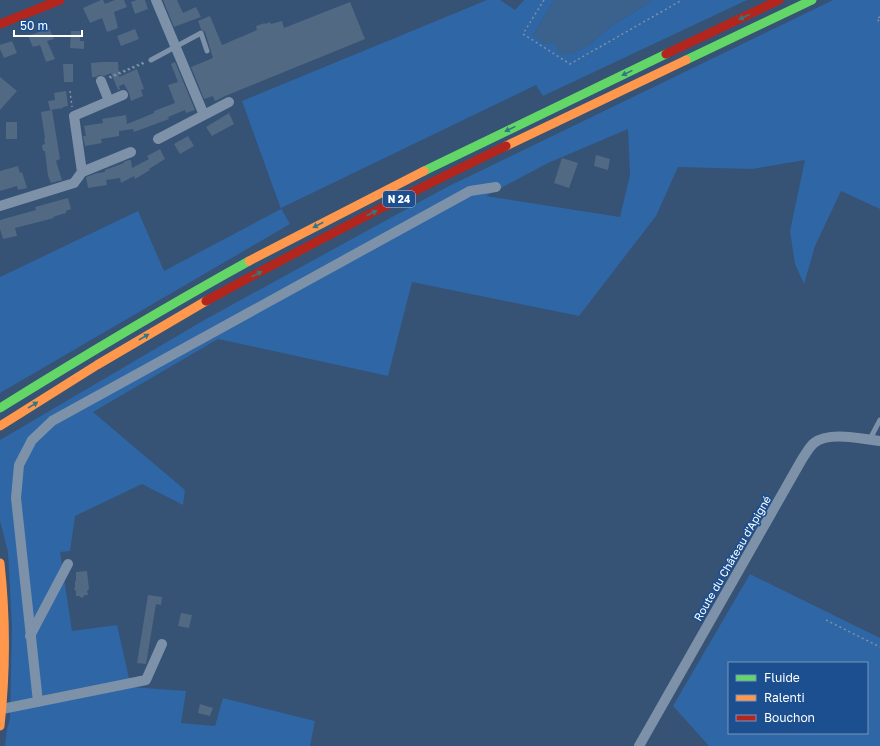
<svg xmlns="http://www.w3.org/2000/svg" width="880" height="746" font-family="'Golos Text',sans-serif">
<rect width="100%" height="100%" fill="#365274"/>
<path fill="#2f66a5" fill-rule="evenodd" d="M487 0H500L515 10 524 0H554L533 35 555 44 588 46 611 26 652 1V0H747L543 96 536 85 281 208 290 224 0 393V277L138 211 164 271 281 209 242 101Z
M833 0H880V209L841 191 815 246 804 284 795 264 790 231 805 160 752 169 678 167 656 216 579 316 412 282 388 376 218 339 93 412 185 490 183 505 142 484 75 516 70 551 60 552 72 631 117 625 131 687 186 691 181 723 215 726 223 698 315 721 310 746H5L7 729 10 719 12 626 8 552 0 521V440L206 319 445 188ZM628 129 630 175 620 217 486 196 548 163Z
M750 574 880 638V746H709L673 706ZM729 663H867V733H729Z"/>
<path fill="#3b618d" d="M554 0H652V1L611 26 588 46 571 54H559L555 44H544L533 35Z"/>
<path fill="#526984" d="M101 0H103L105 4 115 0H124L127 7 114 12 118 28 107 32 102 18 90 23 83 8Z
M137 0H145L148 9 135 14 131 2Z
M163 0H177L183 13 196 7 201 17 174 27Z
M350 2 365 39 225 96 215 101 213 96 204 99 191 67 213 58 205 32 201 29 198 21 210 16 222 45 257 30 256 26 265 23V24L270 22 271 24 282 21 284 28Z
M49 28 54 39 47 41 55 59 46 62 40 45 33 47 28 36Z
M135 29 139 39 121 46 117 36Z
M71 31H80V41H84V49L70 48Z
M12 41 17 53 4 58 0 49V45Z
M103 62H118L119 77 137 69 144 89 141 90 143 96 131 101 129 93 124 84 119 86 120 89 118 90 111 73 104 76 99 75 96 77H92L91 63Z
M175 62 195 110 186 113 185 110 168 117 169 119 134 132 133 129 119 131V136L101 139 102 143 85 146 83 136H86L84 126 103 123 102 119 126 115 127 124 154 113V111L175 103 168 85 178 82 171 64Z
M63 64H73V82H64Z
M0 77 17 91 0 110Z
M66 91 68 106 63 107V108L50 110 48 101 55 100 54 93Z
M52 110 60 159 56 161 62 180 51 183 48 176 45 151H43L42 145 45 144 44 139 45 138 41 112Z
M229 113 234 124 212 136 206 127Z
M6 122H17V139H6Z
M188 136 194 146 180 154 174 144Z
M160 149 165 159 149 169 150 170 135 179 134 176 121 183 120 178 106 180 107 185 88 188 86 177 97 173 105 172V170L124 163 123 162 129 160H131L132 168 149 159 147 156Z
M596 155 610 159 608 170 594 166Z
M562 158 578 163 569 188 554 183Z
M18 166 20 173 22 172 27 188 18 190 17 186 0 191V171Z
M68 198 71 209 66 211V213L53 217 54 218 15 228 17 236 3 239 0 229V220L36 210 35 207Z
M87 571 89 589 87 591 88 595H85L82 598 79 596H76V591L74 589 75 587V581H76V572Z
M148 595 162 597 161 605 156 604 146 664 137 663Z
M181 613 192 615 189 628 178 626Z
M200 704 213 708 210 716 198 713Z"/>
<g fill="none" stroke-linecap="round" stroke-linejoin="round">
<path stroke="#7d92a8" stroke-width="1.5" stroke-dasharray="2 3" stroke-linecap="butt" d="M544 0 523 34 570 64 682 0
M880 17 877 18 880 24
M109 77 144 62
M110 78 145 63
M70 91 72 107
M826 620 880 647"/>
<path stroke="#7d92a8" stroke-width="5" d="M151 60 201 33 207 51
M870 439 880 420"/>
<path stroke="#7d92a8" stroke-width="10" d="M156 0 204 115 158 139
M101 81 109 101
M204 115 229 102
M82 172 131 152
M0 206 74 183 82 172 74 116 123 95
M30 636 68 564
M38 702 16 498 19 465 32 440 52 421 470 191 496 187
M2 709 146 680 162 644
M639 746 801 461C805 455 809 447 814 443 829 431 862 439 880 441"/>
<path stroke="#63d668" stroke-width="9" d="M686 60 812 0
M424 171 666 54
M0 408C82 357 164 308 249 261"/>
<path stroke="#ff974d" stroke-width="9" d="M506 146 686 60
M249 261 424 171
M0 426 97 365 206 301
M0 563C6 618 6 671 0 726"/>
<path stroke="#b3261e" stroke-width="9" d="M0 24 60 0
M666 54 779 0
M206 301C305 247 404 195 506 146"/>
</g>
<defs><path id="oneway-solid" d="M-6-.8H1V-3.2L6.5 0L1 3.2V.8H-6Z"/></defs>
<g fill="#317883">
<use href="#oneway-solid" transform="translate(744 17) rotate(155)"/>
<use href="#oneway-solid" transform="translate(627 73) rotate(154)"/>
<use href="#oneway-solid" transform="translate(510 129) rotate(154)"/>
<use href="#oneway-solid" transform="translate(372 213) rotate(-27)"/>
<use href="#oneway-solid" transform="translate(318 225) rotate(153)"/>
<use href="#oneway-solid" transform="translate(257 274) rotate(-28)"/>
<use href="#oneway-solid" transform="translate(144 337) rotate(-30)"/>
<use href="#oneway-solid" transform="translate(33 405) rotate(-32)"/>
</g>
<g text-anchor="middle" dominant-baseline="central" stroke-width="3.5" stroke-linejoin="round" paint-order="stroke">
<rect fill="#1b4f8f" stroke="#bbcadd" stroke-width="1" x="383" y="191" width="32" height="16" rx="3"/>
<g font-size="10" font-weight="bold" fill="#fff">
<text x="399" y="199">N 24</text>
</g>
<g font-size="11" fill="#fff" stroke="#1b4f8f">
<text transform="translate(732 558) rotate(-60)">Route du Château d'Apigné</text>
</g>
</g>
<rect x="728" y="662" width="140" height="72" fill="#1b4f8f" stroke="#7695bc"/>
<rect x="736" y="675" width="20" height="6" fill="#63d668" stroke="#7695bc"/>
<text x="764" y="682" font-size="12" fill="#ffffff">Fluide</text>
<rect x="736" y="695" width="20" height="6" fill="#ff974d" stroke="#7695bc"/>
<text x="764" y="702" font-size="12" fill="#ffffff">Ralenti</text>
<rect x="736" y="715" width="20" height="6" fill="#b3261e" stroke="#7695bc"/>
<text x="764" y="722" font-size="12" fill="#ffffff">Bouchon</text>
<path d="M14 30v6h68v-6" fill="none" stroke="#ffffff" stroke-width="2"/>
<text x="20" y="30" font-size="12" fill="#ffffff" stroke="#1b4f8f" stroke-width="3" paint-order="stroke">50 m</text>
</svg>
